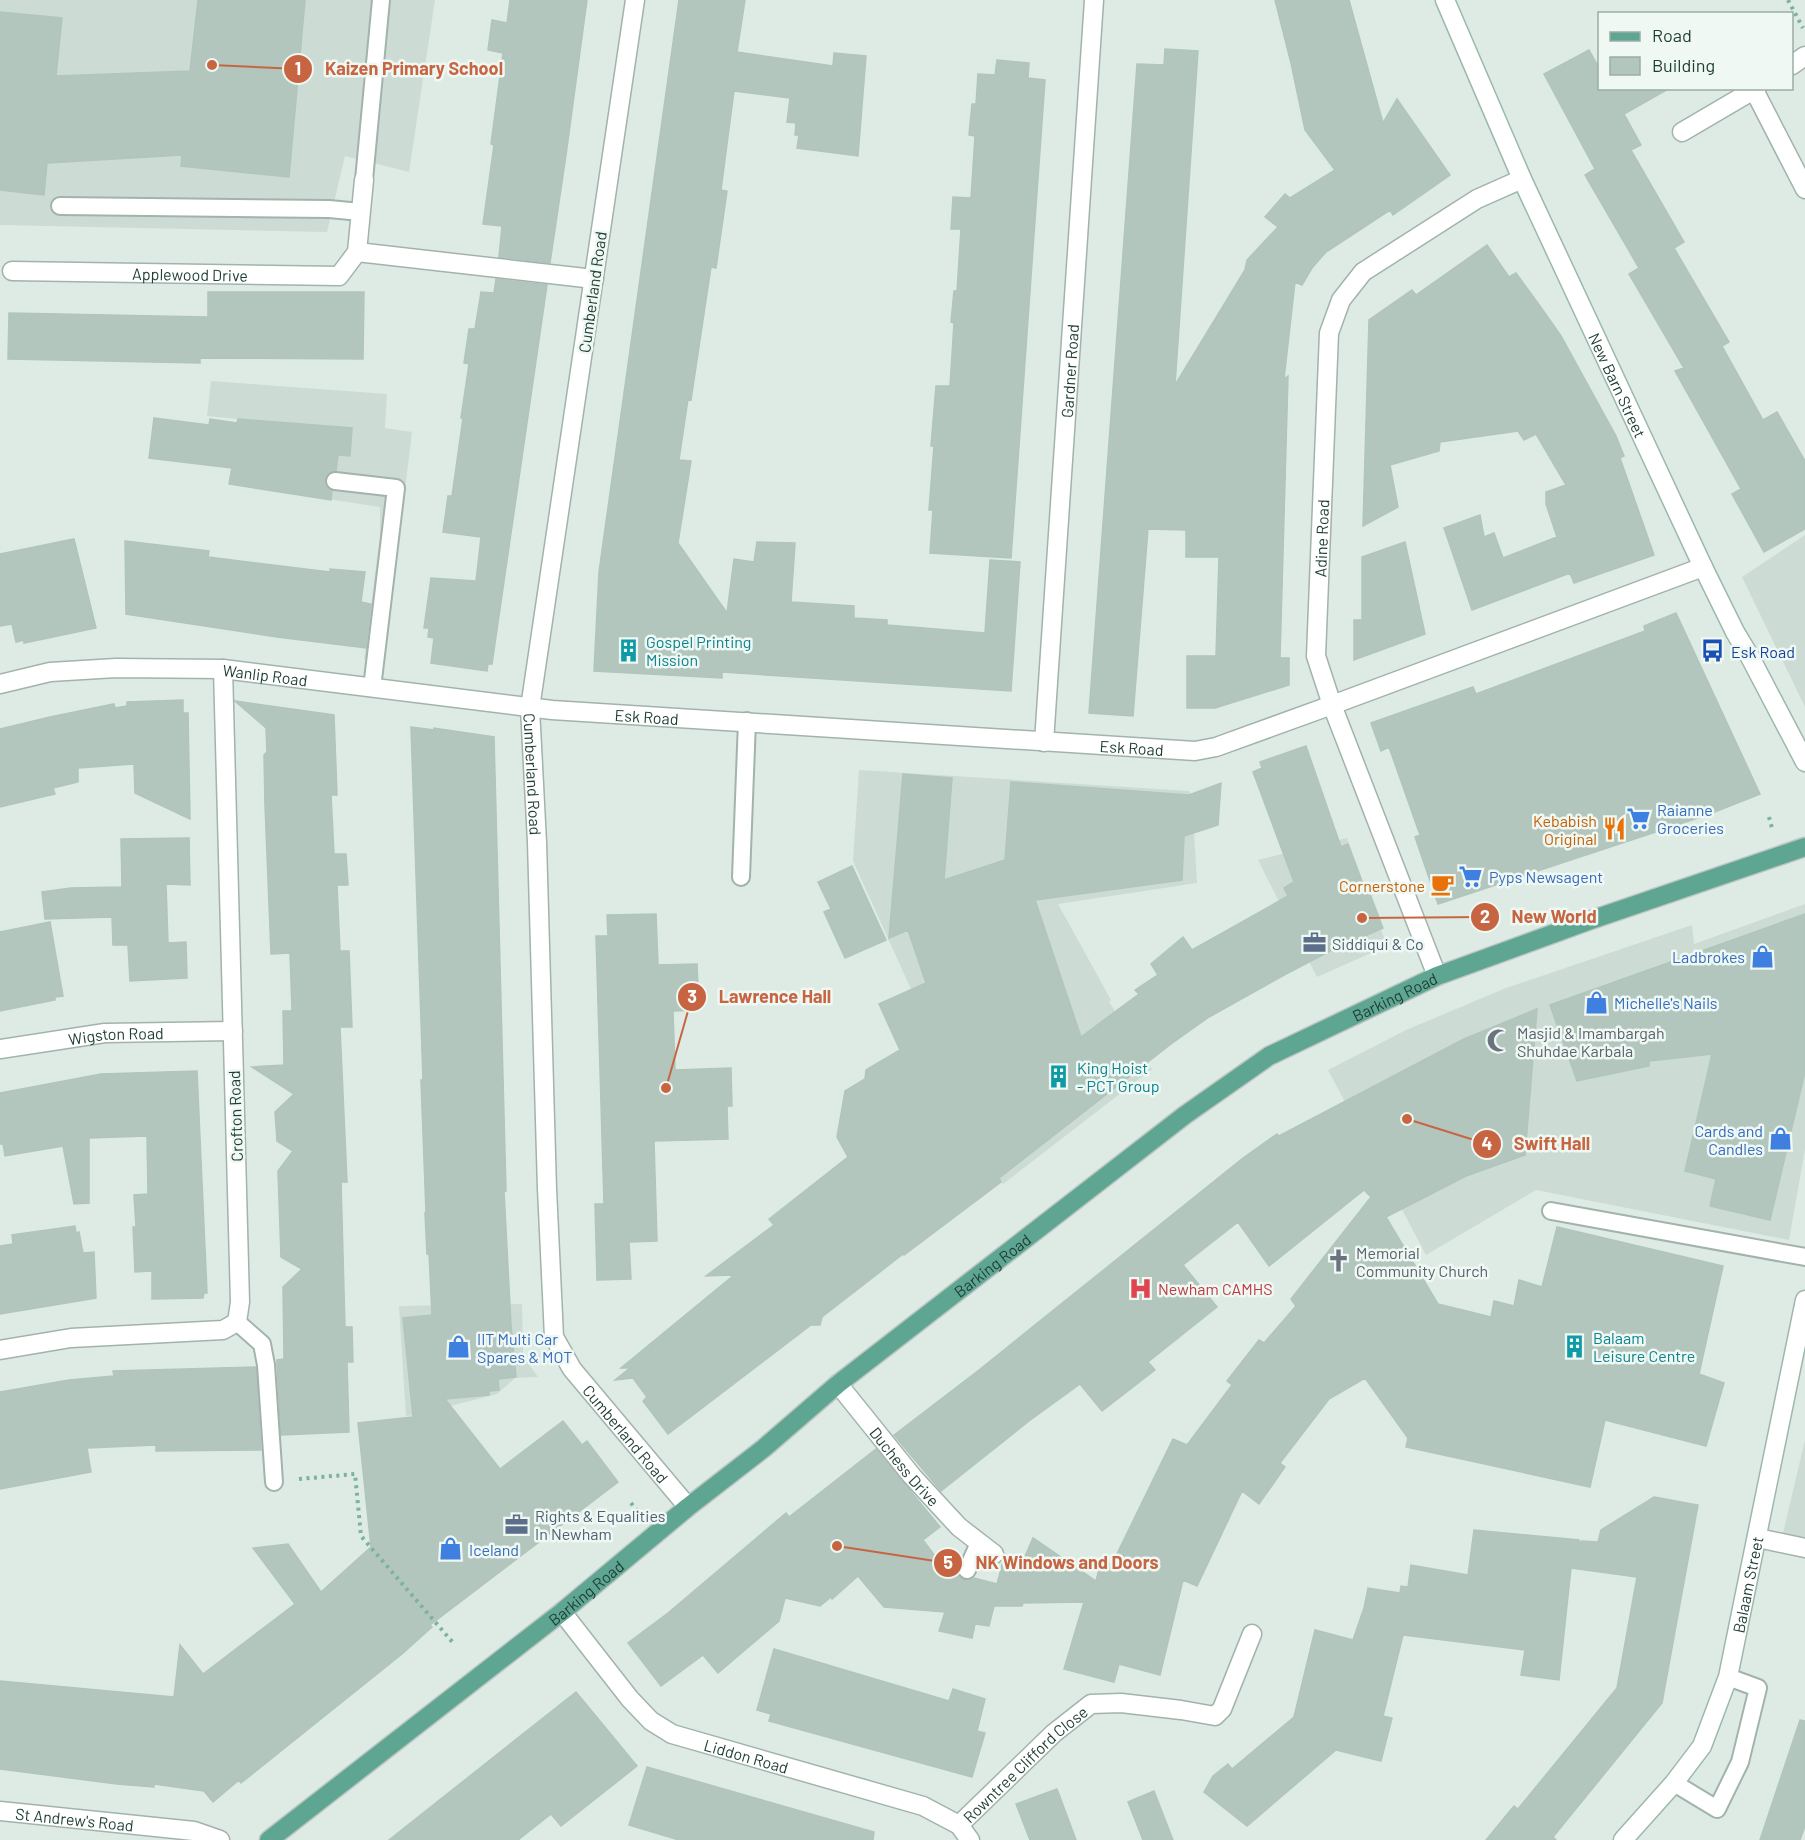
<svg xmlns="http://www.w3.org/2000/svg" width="1805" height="1840" font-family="Barlow,sans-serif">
<rect width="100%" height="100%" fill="#deebe5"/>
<path fill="#ccdbd4" d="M0 0H435L409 172 345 156 327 232 0 225Z
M211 381 387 394 385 428 412 432 384 663 364 659 380 536V507L229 484 238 419 207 416Z
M1805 535V707L1742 577Z
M859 770 1189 791 1192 796 1197 883 1058 904 1111 1000 1109 1002 1152 1069 1003 1184 992 1168 853 861Z
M1347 838 1387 946 1317 977 1258 860Z
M1805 904V1149L1789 1240 1536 1190 1426 1255 1328 1070 1406 1030 1506 988 1692 925 1694 944Z
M522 1304 523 1356 538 1377 515 1378 497 1394 415 1415 406 1416 399 1306Z
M1805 1440V1539L1783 1533Z"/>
<path fill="#b3c6be" stroke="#b0c5bc" stroke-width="1.5" d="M198 0H305L289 177 181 166 182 155 47 163 44 195 0 190V12L62 18 56 76 190 71Z
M510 0H587L566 155 550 263 499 257 502 226 483 224 494 145 491 144 503 53 488 50 492 20 507 23Z
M679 0H745L737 52 833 66 834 53 866 56 858 156 797 148 799 135H795L796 123 787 122 790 98 734 91 721 190 727 191 716 268 711 267 691 400 688 399 679 460 691 461 678 543 727 613 734 559 754 562 757 542 795 543 791 602 854 606V618L887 620V625L985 633 990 560 1020 562 1011 691 722 672V678L594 671 599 572Z
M1275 0H1349L1383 123 1397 99 1450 175 1393 215 1390 210 1326 252 1312 268 1302 285 1295 282 1284 379 1288 376 1280 658H1289V685L1215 708H1187V656H1216L1219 557H1186V530L1148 529 1133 716 1089 713 1137 64 1164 65 1165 49 1198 51 1175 385 1245 270 1247 260 1278 227 1265 217 1285 194 1290 198 1335 170 1305 130 1291 63Z
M1589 50 1599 68V88H1670L1624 114 1641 145 1631 150 1684 242 1674 248 1729 342 1722 346 1763 420 1777 412 1805 461V529L1764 552 1732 494 1741 489 1675 371 1684 368 1629 274 1639 268 1585 175 1595 169 1544 74Z
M997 60 1029 63 1028 78 1045 80 1011 558 930 553 933 510H929L934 446H931L936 386H950L954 323 951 322 954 291H957L961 229H951L953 197 971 198 975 136 969 135 972 104H976L978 74 995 75Z
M1487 245 1509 277 1516 273 1540 306 1561 336 1616 436 1624 456 1620 458 1654 555 1574 583 1570 573 1472 610 1444 528 1480 515 1484 537 1494 533 1503 558 1557 537 1546 504V492L1566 485 1536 434 1524 440 1518 431 1440 442 1439 451 1390 465 1398 507 1363 526 1369 320 1412 290 1416 295Z
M496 279 547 285 492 664H488L487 671 431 663 434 638 428 637 429 628H424L431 578 476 581 481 537 443 532 448 496H452L463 418H461L469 364 464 363 469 329H475L481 292 494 293Z
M208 292H364L363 359 200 358V363L8 359 9 313 208 317Z
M154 418 209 425 210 419 237 423 238 419 352 428 350 456 338 455 336 471 326 475 325 485 332 491 331 500 229 484 232 468 149 458Z
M74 539 96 628 24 643V640L16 642 12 624 0 626V554Z
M125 541 209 551 208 557 330 572V569L365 572 361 602 371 604 366 648 277 637 126 614Z
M1405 542 1425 634 1354 660V620H1362V557Z
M1676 613 1760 794 1707 815 1438 904 1415 837 1420 835 1389 747 1381 751 1371 723 1473 687 1476 694 1519 678 1645 631 1644 626Z
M183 700V713H188L190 819 135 793 134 764 78 768V782L53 788 55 794 0 807V729L50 717 114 704 115 708 127 706V702Z
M235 701 334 715 337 795H331L334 854H346L348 885H337L340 951H349L352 1027H340L347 1182H341L345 1327H352L353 1362H347L349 1432 281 1435 277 1366V1360L284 1359 283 1287 302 1269 281 1257 278 1171 293 1151 277 1141 275 1112 294 1094 252 1067 284 1065 283 1011H292L290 953 271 954 265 805 264 755 267 752 266 728Z
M411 727 434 730V728L494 737 506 1191H504L511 1325 516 1377 498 1379 499 1390 489 1391V1395L445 1399 500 1469 563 1421 582 1445 587 1441 618 1482 430 1625 432 1627 402 1654 241 1783 239 1780 213 1802 204 1791 154 1784V1787L117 1784 0 1769V1681L174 1697 180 1645 203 1674 295 1604 253 1548 288 1544 321 1592 371 1547 358 1423 413 1417 403 1318 432 1315 429 1254H427L425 1213H426L421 1080H423Z
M1306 746 1341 847 1348 844 1364 887 1367 886 1383 928 1332 950 1286 974 1209 1017 1171 1044 999 1178 1001 1182 904 1255 903 1254 822 1317 820 1325H811L668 1434 643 1401 647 1397 633 1378 615 1380 630 1368H621L734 1275 706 1276 774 1225 769 1219 848 1157 837 1137 845 1091 865 1079 866 1070 900 1050 879 1004 926 983 908 930 889 938 903 774 952 778 944 880 1005 860 1011 782 1189 795 1221 783 1218 825 1184 836 1182 880 1035 900 1081 1037 1139 994 1135 990 1158 975 1151 964 1183 937 1192 950 1288 896 1284 888 1294 882 1253 772 1262 768 1260 762Z
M189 838 190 885 166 884 168 943 186 942 187 978 130 981 128 945H113L112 917 45 919 42 892 71 888 122 887 121 839Z
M852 866 886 940 845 958 824 912 831 909 818 882Z
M656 914 658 965 697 964 699 1010 673 1011 675 1070 731 1068 732 1106H727L728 1139 654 1141 657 1241 629 1242 631 1279 597 1280 595 1204H604L596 936H608L607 915Z
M1805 914V1072L1770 1220 1710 1206 1716 1179 1685 1171 1712 1054 1649 1061V1066L1577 1081 1550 1005Z
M50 922 63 996 55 997V1000L0 1011V932Z
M1537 1009 1525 1155 1466 1176 1386 1217 1438 1304 1491 1317 1494 1301 1514 1306 1519 1280 1542 1287 1557 1227 1723 1266 1699 1374 1724 1383 1706 1446 1605 1420 1590 1487 1406 1447 1408 1438 1365 1378 1329 1399 1280 1463 1285 1467 1259 1504 1242 1491 1197 1586 1183 1580 1160 1675 1119 1664 1114 1682 1064 1669 1084 1602 1023 1603 1022 1606H994L989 1626 975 1624 972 1638 939 1631 945 1612 884 1607 858 1576 832 1599 831 1597 820 1606 785 1598 779 1621 718 1673 703 1655 661 1686 628 1643 668 1613 786 1513 789 1517 876 1449 940 1527 923 1540 947 1572 958 1574 963 1580 974 1578 997 1584 1005 1554 1023 1561 1033 1538 1096 1581 1101 1561 1112 1564 1173 1439 1187 1445 1232 1385 1227 1381 1259 1340 1264 1343 1296 1306 1291 1299 1371 1197 1364 1190 1269 1266 1238 1222 1183 1265 1217 1307 1148 1362 1155 1370 1102 1411 1080 1384 1029 1421 941 1491 894 1435 979 1370 1243 1158 1277 1134 1279 1136 1464 1039Z
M197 1071 207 1293H204L203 1298 152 1299V1271L135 1272 133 1227H136L134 1195 148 1194 147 1136 89 1138V1203L74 1204 63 1146 5 1156 3 1144H0V1093L101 1074Z
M75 1226 76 1233 79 1232 83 1253 94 1252 96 1298 0 1314V1246L13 1244 12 1235Z
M256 1367 261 1450 156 1451V1445L87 1448 91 1472 0 1489V1392L69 1380 114 1376 113 1371Z
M1654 1497 1698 1505 1662 1703 1553 1837 1556 1840H1486L1514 1806 1518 1809 1617 1688 1637 1577 1571 1568 1559 1680 1521 1675 1525 1650 1403 1635 1383 1716 1392 1718 1381 1761 1336 1750 1247 1826 1204 1792 1213 1776 1228 1764 1232 1769 1294 1717 1315 1630 1353 1640 1364 1608 1368 1588 1400 1593 1401 1586 1408 1587 1411 1565 1468 1575 1474 1530 1579 1540 1578 1543 1582 1541 1598 1542 1601 1530Z
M774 1649 949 1701 953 1689 985 1699 977 1731 985 1733 972 1777 769 1721 771 1714 757 1710Z
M576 1692 637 1766 561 1826 551 1814 518 1840H389Z
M1800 1720 1805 1721V1826L1800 1840H1760Z
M647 1767 874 1832 873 1840H679L629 1825Z
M1057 1789 1076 1840H1030L1016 1804Z
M1154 1791 1173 1840H1143L1128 1802Z"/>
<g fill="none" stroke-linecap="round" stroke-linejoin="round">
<defs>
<path id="lane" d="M364 180 381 0
M60 206 329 209 361 212
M335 481 396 488 372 688
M741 877 747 721
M1551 1211 1805 1257
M237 1322 262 1344 266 1365 274 1482
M967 1570 979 1543
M1674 1783 1717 1809 1740 1762 1758 1688 1728 1677"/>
<g id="street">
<path id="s1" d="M635 0 530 708 537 842 547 1189 554 1337 572 1369 688 1507"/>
<path d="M1792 65 1805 56"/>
<path d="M1754 90 1805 189"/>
<path d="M1682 132 1757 88"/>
<path d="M357 252 594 279"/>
<path id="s2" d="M12 271 339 276 357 252 364 180"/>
<path id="s3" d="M0 684 50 672 116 668 223 669 552 710 1195 751 1216 747 1332 705 1703 567"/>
<path id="s4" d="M1044 742 1094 0"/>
<path id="s5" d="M1437 976 1332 705 1316 656 1329 333 1341 300 1363 272 1477 199 1522 179"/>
<path id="s6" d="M0 1049 105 1033 233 1031"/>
<path d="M0 1350 71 1338 223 1330 237 1322 240 1302 223 669"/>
<path id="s7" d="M838 1384 912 1476 959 1527 994 1554"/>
<path d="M1758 1538 1805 1548"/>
<path id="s8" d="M562 1612 630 1699 651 1721 672 1734 923 1806 959 1825 970 1840"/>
<path id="s9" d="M0 1811 194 1831 220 1840"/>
<path id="s10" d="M959 1825 1054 1733 1091 1704 1121 1703 1181 1710 1215 1716 1222 1709 1252 1634"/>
</g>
<g id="secondary">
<path id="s11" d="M1445 0 1522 179 1703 567 1735 632 1750 657 1805 762"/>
<path id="s12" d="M1623 1840 1674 1783 1702 1746 1728 1677 1805 1300"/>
</g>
<g id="primary">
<path id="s13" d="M269 1840 562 1612 688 1507 764 1448 838 1384 1185 1115 1269 1056 1437 976 1588 921 1805 847"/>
</g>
</defs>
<use href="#lane" stroke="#a1b3ac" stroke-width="20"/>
<use href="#street" stroke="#a1b3ac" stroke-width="21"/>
<use href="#secondary" stroke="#9cb8ad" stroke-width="21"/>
<use href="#primary" stroke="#bcc5c2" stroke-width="21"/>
<path stroke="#7bb2a0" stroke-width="4" stroke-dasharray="3 4.5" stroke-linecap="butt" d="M1788 0 1803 28
M1769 817 1772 828
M299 1479 355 1474 361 1536 455 1645
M631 1503 638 1512"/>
<use href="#lane" stroke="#fff" stroke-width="16"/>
<use href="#street" stroke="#fff" stroke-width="18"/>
<use href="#secondary" stroke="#fff" stroke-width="18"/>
<use href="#primary" stroke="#5ea692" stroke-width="18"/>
</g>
<defs>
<symbol id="building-bare" viewBox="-9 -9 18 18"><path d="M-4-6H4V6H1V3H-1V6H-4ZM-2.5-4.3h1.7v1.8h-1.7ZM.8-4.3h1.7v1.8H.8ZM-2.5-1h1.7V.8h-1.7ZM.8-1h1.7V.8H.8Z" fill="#0f9aa8" stroke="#eff8f3" stroke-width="2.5" paint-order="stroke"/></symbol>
<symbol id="bus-bare" viewBox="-9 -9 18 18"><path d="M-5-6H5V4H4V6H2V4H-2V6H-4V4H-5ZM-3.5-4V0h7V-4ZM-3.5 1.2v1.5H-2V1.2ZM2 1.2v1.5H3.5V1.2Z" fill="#1a4fb4" stroke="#eff8f3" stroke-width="2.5" paint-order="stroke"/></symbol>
<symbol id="supermarket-bare" viewBox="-9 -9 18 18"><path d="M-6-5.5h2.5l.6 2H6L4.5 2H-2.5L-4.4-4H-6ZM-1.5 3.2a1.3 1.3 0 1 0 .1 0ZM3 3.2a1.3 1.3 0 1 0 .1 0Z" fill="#3f7fe0" stroke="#eff8f3" stroke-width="2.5" paint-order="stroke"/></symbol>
<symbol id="restaurant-bare" viewBox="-9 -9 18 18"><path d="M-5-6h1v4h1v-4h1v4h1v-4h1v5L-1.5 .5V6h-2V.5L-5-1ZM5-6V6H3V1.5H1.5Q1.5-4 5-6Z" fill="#e8710a" stroke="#eff8f3" stroke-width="2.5" paint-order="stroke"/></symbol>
<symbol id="cafe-bare" viewBox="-9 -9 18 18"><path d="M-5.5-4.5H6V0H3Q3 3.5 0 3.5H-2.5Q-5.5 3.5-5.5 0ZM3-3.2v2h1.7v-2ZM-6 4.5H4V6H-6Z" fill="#e8710a" stroke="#eff8f3" stroke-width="2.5" paint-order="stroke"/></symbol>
<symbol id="office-bare" viewBox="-9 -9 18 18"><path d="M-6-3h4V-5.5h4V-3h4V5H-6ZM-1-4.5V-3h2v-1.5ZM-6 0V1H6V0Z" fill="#5c6f8a" stroke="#eff8f3" stroke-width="2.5" paint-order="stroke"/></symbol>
<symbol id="shop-bare" viewBox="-9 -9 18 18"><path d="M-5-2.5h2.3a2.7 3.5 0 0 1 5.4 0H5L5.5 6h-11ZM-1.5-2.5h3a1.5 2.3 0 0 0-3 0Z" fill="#3f7fe0" stroke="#eff8f3" stroke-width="2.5" paint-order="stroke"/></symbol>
<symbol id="mosque-bare" viewBox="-9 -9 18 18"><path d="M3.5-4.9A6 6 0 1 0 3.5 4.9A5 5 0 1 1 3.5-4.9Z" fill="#6b7280" stroke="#eff8f3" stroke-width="2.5" paint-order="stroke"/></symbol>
<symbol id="church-bare" viewBox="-9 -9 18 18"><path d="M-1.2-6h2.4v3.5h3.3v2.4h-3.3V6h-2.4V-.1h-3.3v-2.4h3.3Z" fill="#6b7280" stroke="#eff8f3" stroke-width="2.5" paint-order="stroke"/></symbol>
<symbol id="hospital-bare" viewBox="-9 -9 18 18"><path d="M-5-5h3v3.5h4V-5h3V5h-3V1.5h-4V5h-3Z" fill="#e0444e" stroke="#eff8f3" stroke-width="2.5" paint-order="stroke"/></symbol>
</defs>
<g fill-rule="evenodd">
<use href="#building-bare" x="612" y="634" width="33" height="33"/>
<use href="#bus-bare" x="1696" y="634" width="33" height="33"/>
<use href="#supermarket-bare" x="1622" y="802" width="33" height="33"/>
<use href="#restaurant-bare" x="1598" y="812" width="33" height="33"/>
<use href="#supermarket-bare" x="1454" y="860" width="33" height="33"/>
<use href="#cafe-bare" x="1426" y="868" width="33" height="33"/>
<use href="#office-bare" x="1298" y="926" width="33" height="33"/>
<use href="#shop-bare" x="1746" y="940" width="33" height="33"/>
<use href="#shop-bare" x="1580" y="986" width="33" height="33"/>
<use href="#mosque-bare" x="1482" y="1024" width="33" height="33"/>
<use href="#building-bare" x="1042" y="1060" width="33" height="33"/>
<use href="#shop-bare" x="1764" y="1122" width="33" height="33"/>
<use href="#church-bare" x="1322" y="1244" width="33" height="33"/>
<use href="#hospital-bare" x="1124" y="1272" width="33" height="33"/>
<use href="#building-bare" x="1558" y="1330" width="33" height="33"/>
<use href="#shop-bare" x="442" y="1330" width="33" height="33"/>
<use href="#office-bare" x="500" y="1508" width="33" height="33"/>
<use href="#shop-bare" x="434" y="1532" width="33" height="33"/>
</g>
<g text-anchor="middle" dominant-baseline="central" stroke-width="5" stroke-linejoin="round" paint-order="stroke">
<g font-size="16" fill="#1e3d34" stroke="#eff8f3">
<text stroke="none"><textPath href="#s2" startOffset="178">Applewood Drive</textPath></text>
<text transform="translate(592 292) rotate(-82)">Cumberland Road</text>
<text stroke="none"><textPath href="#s4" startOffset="372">Gardner Road</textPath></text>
<text stroke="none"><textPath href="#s11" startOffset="422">New Barn Street</textPath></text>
<text stroke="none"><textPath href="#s5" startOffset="460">Adine Road</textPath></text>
<text stroke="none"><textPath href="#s3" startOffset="267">Wanlip Road</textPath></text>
<text stroke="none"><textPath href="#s3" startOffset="651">Esk Road</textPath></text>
<text stroke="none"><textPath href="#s3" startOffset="1137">Esk Road</textPath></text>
<text stroke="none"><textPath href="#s1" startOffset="782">Cumberland Road</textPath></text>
<text stroke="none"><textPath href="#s13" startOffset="1410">Barking Road</textPath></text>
<text stroke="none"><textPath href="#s6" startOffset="117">Wigston Road</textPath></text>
<text transform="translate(235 1116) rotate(-92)">Crofton Road</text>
<text stroke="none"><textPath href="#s13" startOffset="924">Barking Road</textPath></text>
<text stroke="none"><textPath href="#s1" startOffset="1466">Cumberland Road</textPath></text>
<text stroke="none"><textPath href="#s7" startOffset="106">Duchess Drive</textPath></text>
<text stroke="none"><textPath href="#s12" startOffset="291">Balaam Street</textPath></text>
<text stroke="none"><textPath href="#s13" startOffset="402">Barking Road</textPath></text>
<text stroke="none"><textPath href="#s8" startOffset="243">Liddon Road</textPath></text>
<text stroke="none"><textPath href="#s10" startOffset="90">Rowntree Clifford Close</textPath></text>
<text stroke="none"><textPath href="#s9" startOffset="75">St Andrew's Road</textPath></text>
</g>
<g font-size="16" fill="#0d838f" stroke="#eff8f3" text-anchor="start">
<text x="646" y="641">Gospel Printing<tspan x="646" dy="18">Mission</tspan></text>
<text x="1077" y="1067">King Hoist<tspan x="1077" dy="18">- PCT Group</tspan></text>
<text x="1593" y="1337">Balaam<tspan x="1593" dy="18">Leisure Centre</tspan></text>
</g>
<g font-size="16" fill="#164399" stroke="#eff8f3" text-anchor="start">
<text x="1731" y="651">Esk Road</text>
</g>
<g font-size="16" fill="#366cbe" stroke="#eff8f3" text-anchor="start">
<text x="1657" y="809">Raianne<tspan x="1657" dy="18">Groceries</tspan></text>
<text x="1489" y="876">Pyps Newsagent</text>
<text x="1745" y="956" text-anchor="end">Ladbrokes</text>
<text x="1614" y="1002">Michelle's Nails</text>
<text x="1763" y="1130" text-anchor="end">Cards and<tspan x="1763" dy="18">Candles</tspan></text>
<text x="477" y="1338">IIT Multi Car<tspan x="477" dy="18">Spares &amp; MOT</tspan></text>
<text x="469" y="1549">Iceland</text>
</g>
<g font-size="16" fill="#c56008" stroke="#eff8f3" text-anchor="end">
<text x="1597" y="820">Kebabish<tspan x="1597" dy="18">Original</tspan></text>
<text x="1425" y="885">Cornerstone</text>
</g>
<g font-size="16" fill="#4e5e75" stroke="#eff8f3" text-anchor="start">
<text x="1332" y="943">Siddiqui &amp; Co</text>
<text x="535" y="1515">Rights &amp; Equalities<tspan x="535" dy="18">In Newham</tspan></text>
</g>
<g font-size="16" fill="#5b616d" stroke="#eff8f3" text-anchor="start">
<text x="1517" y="1032">Masjid &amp; Imambargah<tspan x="1517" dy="18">Shuhdae Karbala</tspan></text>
<text x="1356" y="1252">Memorial<tspan x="1356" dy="18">Community Church</tspan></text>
</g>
<g font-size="16" fill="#be3a42" stroke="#eff8f3" text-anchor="start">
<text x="1158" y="1288">Newham CAMHS</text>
</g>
</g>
<path fill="none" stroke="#c76543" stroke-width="2" d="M212 65L298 69M1362 918L1485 917M666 1088L692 997M1407 1119L1487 1144M837 1546L948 1563"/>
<g fill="#c76543" stroke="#eff8f3" stroke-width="2">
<circle cx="212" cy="65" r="6"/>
<circle cx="1362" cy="918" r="6"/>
<circle cx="666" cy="1088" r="6"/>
<circle cx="1407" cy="1119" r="6"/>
<circle cx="837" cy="1546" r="6"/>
<circle cx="298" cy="69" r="15"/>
<circle cx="1485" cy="917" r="15"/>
<circle cx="692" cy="997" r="15"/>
<circle cx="1487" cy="1144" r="15"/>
<circle cx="948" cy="1563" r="15"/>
</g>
<g font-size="18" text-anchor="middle" font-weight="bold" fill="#fff">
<text x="298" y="75">1</text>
<text x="1485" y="923">2</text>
<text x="692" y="1003">3</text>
<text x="1487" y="1150">4</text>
<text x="948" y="1569">5</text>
</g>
<g font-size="18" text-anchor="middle" font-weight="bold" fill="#c76543" stroke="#eff8f3" stroke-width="5" stroke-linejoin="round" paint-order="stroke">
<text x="414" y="75">Kaizen Primary School</text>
<text x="1554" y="923">New World</text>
<text x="775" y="1003">Lawrence Hall</text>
<text x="1552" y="1150">Swift Hall</text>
<text x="1067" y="1569">NK Windows and Doors</text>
</g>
<rect x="1598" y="12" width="195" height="78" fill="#eff8f3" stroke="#9bada7" stroke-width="1.5"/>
<rect x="1610" y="32" width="30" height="9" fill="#5ea692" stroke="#9bada7" stroke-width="1.5"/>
<text x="1652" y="42" font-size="18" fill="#1e3d34">Road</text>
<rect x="1610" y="57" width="30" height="18" fill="#b3c6be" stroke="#9bada7" stroke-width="1.5"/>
<text x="1652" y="72" font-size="18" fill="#1e3d34">Building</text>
</svg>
